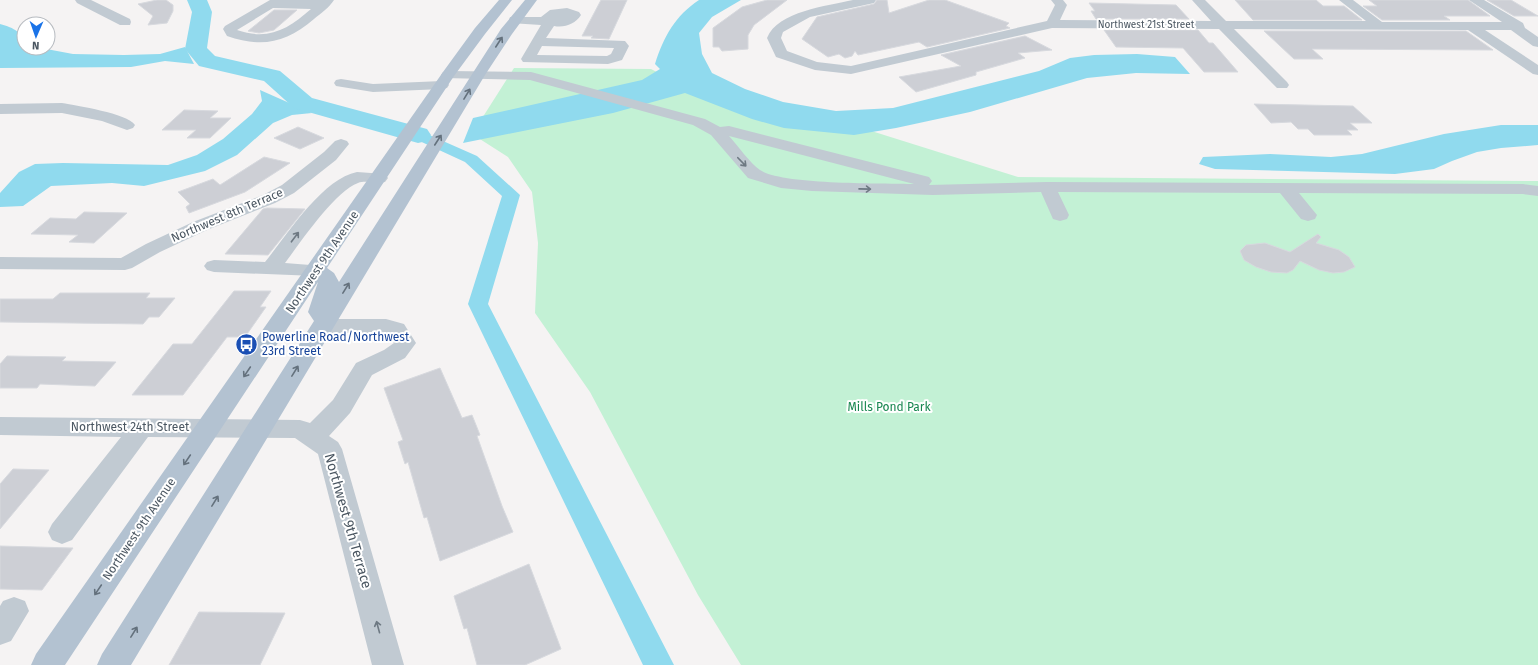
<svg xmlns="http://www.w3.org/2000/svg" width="1538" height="665" font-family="'Fira Sans',sans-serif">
<rect width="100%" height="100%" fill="#f5f3f3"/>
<path fill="#c3f1d5" d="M514 68 651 69 695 92 865 129 1018 177 1538 181V665H741L698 595 590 392 535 313 538 243 532 192 508 157 472 134Z"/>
<path fill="#90daee" d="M699 0H741L712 17 699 33 702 54 712 73 745 89 783 102 836 111 893 108 1039 71 1070 58 1094 55 1137 54 1175 57 1190 74 1136 73 1087 78 970 112 896 128 854 135 784 128 752 119 685 93 613 113 463 143 473 118 642 80 660 69 655 64C664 36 675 16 699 0Z
M0 24C14 28 24 32 24 48H41L73 54 124 55 160 54 185 47 194 64 165 61 131 67 0 68Z
M260 90 312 113 292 115 273 123 237 155 205 171 144 186 112 183 51 186 23 206 0 207V193L19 172 35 164 63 163 168 165 197 155 223 139 252 114 262 101Z
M1501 125H1538V145L1501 148 1477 152 1452 161 1434 169 1395 174 1215 169 1199 164 1203 157 1270 154 1331 157 1362 154 1444 134Z"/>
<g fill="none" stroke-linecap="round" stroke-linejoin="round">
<path fill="#90daee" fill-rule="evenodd" d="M418 130 477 156 520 195 488 304 674 665H643L468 304 502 196 465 162 413 138 410 135 413 132Z"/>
<path fill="#90daee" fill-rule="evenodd" d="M187 0H207L212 12 207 48 215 56 280 71 312 98 427 129 431 135 427 141 418 143 294 108 264 81 199 66 185 49 192 12Z"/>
</g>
<path fill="#cdcfd5" stroke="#d7d9de" d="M157 0H166L173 5V11L167 23 148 25 153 16 138 4Z
M601 0H627L609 39 591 38 593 36H582Z
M767 0H787L754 25 748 35V49L722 51 719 47H713V28L742 7Z
M877 0H887L889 13 929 0H945L1009 23 1006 26 1010 28 927 47 919 42 858 55 855 51 852 56 845 58 839 54 828 57 802 39 817 17 874 4Z
M1235 0H1316L1323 6H1344L1362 20H1253Z
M1369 0H1468L1490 16H1444L1450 20H1382L1363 6H1377Z
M1487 0H1511L1538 16H1514Z
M1089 3 1176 5 1189 19H1096L1091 11H1095Z
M274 10H297L274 30 259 33 248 31Z
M1104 30H1198L1209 43H1213L1238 72H1204L1183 48 1116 47Z
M1264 31H1466L1493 50 1312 49 1323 59H1294Z
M1025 36 1052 50 1018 53 1025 58 976 72V75L916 92 899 77 961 66 941 55Z
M1254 104 1353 106 1372 123H1350L1358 130H1347L1352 135H1314L1308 129H1298L1291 122 1271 123Z
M184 110 218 111 210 118H231L210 138H187L196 130H162Z
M298 127 324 138 300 149 274 138Z
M264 157 290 163 245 192 189 213 186 207 190 204 178 192 213 179 220 185Z
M267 208 305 209 268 255 225 254 263 209Z
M84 212 127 213 94 243 69 242 78 235 31 234 50 218 76 219Z
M1318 234 1321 237 1316 243 1339 250 1349 257 1355 267 1344 272 1333 273 1319 270 1300 261 1293 270 1287 273 1271 272 1256 267 1244 260 1240 251 1246 245 1265 243 1290 252Z
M234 291H271L260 307H266L245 337H227L183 395H132L173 344H192Z
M60 293H150L146 298H175L159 317H149L143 324 0 322V299H53Z
M7 356 66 357 62 361 116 362 95 386 40 384 37 388H0V364Z
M440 368 462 418 472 415 480 435 477 436 502 506 513 532 440 561 427 517 424 518 408 462 405 464 398 442 403 440 384 388Z
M13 469 49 470 0 529V484Z
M0 546 73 548 42 590 0 589Z
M529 564 561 649 525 665H477L467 628 464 629 454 596Z
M199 612 285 613 260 665H169Z"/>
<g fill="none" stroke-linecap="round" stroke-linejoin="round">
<path fill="#c1cad2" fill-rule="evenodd" d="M75 0H91L130 19 131 22 130 25H120L77 3Z
M270 0H334C329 8 321 13 314 19 286 43 262 48 227 36L223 29 225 26ZM273 8 311 9C288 29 269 41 237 30Z
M853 0H876L874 3 810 17 783 32 781 38 787 51 817 62 851 66 1047 21 1055 5 1051 0H1063L1067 5 1060 20 1211 21 1192 0H1205L1226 21H1366L1339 0H1353L1382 22H1502L1469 0H1484L1523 23 1525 28 1538 37V47L1533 46 1511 30H1485L1538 65V75L1533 74 1468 30 1234 29 1287 82 1289 85 1287 88H1277L1219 29 1052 28 851 74 815 70 776 57 767 38C778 11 827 6 853 0Z
M567 8 579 12 581 15C575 24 565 28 554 26L546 38 625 41 629 46 622 60 608 64 523 62 521 59 541 25 510 23 509 20 510 17H541L550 10ZM542 46 614 48 611 54 607 56 537 55Z
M448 71 531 72 705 119 720 127 729 126 929 177 932 181 929 185 1047 182 1523 184 1538 186V196L1523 194 1299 193 1317 215 1315 219 1308 221 1301 219 1280 193 1058 192 1069 215 1067 219 1060 221 1053 219 1041 192 933 195 812 191 781 188 748 178 711 135 693 125 530 80 443 78 441 75 443 72ZM729 136 914 184C883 183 782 185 760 170 750 163 738 146 729 136Z
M341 79 373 84 442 81 447 82 449 85 447 88 442 89 373 92 336 86 334 83 336 80Z
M62 103C77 106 127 113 135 125L133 128 127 130 102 121 62 113 0 114V104Z
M341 139 347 141 349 144 336 160 294 193 275 203 207 230 160 252 132 268 125 270 0 269V257L121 258 146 244 193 222 263 195 282 185 324 152 335 141Z
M357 172 385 174 388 178 385 182C376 184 366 180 358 183 335 191 300 243 285 263L323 266 326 270 323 274 316 276 214 272 207 270 204 266 207 262 214 260 265 262C287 235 322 179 357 172Z
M323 319H386L404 324 416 343 405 358 372 375 350 413 329 436 338 442 342 449 404 665H372L318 454 295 438 148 437 72 540 62 544 52 540 48 532 52 524 121 437 0 435V417L300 420 310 423 333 400 356 363 384 350 394 343 388 334 385 333H323L315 331 312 326 315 321Z
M14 597 25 601 29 611 11 641 0 645V606L3 601Z"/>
<path fill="#b3c2d1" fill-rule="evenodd" d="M499 0H512L485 34 454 76 327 268 334 273 339 282 501 29 525 0H537L512 34 485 75 131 665H97L102 654 314 321 308 312 318 282 65 665H31L36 654 443 72 475 28Z"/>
</g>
<defs><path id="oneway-shaft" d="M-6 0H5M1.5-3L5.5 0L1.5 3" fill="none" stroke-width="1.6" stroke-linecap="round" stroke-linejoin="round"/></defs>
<g stroke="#64717d">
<use href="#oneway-shaft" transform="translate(499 42) rotate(-57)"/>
<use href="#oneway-shaft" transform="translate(467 94) rotate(-59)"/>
<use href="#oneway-shaft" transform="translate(438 140) rotate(-57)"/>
<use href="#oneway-shaft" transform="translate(346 288) rotate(-58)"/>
<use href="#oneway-shaft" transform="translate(295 371) rotate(-58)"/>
<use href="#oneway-shaft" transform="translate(247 372) rotate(124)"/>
<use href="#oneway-shaft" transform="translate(187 460) rotate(124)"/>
<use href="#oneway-shaft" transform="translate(215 501) rotate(-58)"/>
<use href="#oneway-shaft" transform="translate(98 590) rotate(124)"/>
<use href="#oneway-shaft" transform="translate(134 632) rotate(-58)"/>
</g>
<g stroke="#6e7983">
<use href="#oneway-shaft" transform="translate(742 162) rotate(46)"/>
<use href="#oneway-shaft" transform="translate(865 189) rotate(1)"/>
<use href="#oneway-shaft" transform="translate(295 237) rotate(-53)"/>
<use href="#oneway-shaft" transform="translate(378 627) rotate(-105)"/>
</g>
<defs>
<symbol id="bus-disc" viewBox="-11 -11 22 22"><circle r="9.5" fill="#1a4fb4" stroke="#fff"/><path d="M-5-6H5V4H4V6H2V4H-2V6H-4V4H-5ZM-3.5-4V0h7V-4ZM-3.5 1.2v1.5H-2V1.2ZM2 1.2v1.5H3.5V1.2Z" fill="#fff"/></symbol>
</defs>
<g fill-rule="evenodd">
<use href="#bus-disc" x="234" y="332" width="25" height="25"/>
</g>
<g text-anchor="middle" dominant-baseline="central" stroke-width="4" stroke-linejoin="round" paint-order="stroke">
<g font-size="10" fill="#4a5661" stroke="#fff">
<text x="1146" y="25">Northwest 21st Street</text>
</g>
<g font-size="12" fill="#4a5661" stroke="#fff">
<text transform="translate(227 215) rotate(-23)">Northwest 8th Terrace</text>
<text transform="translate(322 262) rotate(-56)">Northwest 9th Avenue</text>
<text x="130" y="427">Northwest 24th Street</text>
<text transform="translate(139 529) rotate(-56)">Northwest 9th Avenue</text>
</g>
<g font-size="12" fill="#164399" stroke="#fff" text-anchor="start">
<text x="262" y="337">Powerline Road/Northwest<tspan x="262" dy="14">23rd Street</tspan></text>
</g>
<g font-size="12" fill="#17864f" stroke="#fff">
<text x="889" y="407">Mills Pond Park</text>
</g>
<g font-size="14" fill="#4a5661" stroke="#fff">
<text transform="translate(348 521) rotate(74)">Northwest 9th Terrace</text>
</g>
</g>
<g transform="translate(36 36) rotate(182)"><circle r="19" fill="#ffffff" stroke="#b7bbc0"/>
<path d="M0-3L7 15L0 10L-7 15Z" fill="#1a73e8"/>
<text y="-6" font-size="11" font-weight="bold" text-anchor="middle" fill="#4a5661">N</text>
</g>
</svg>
